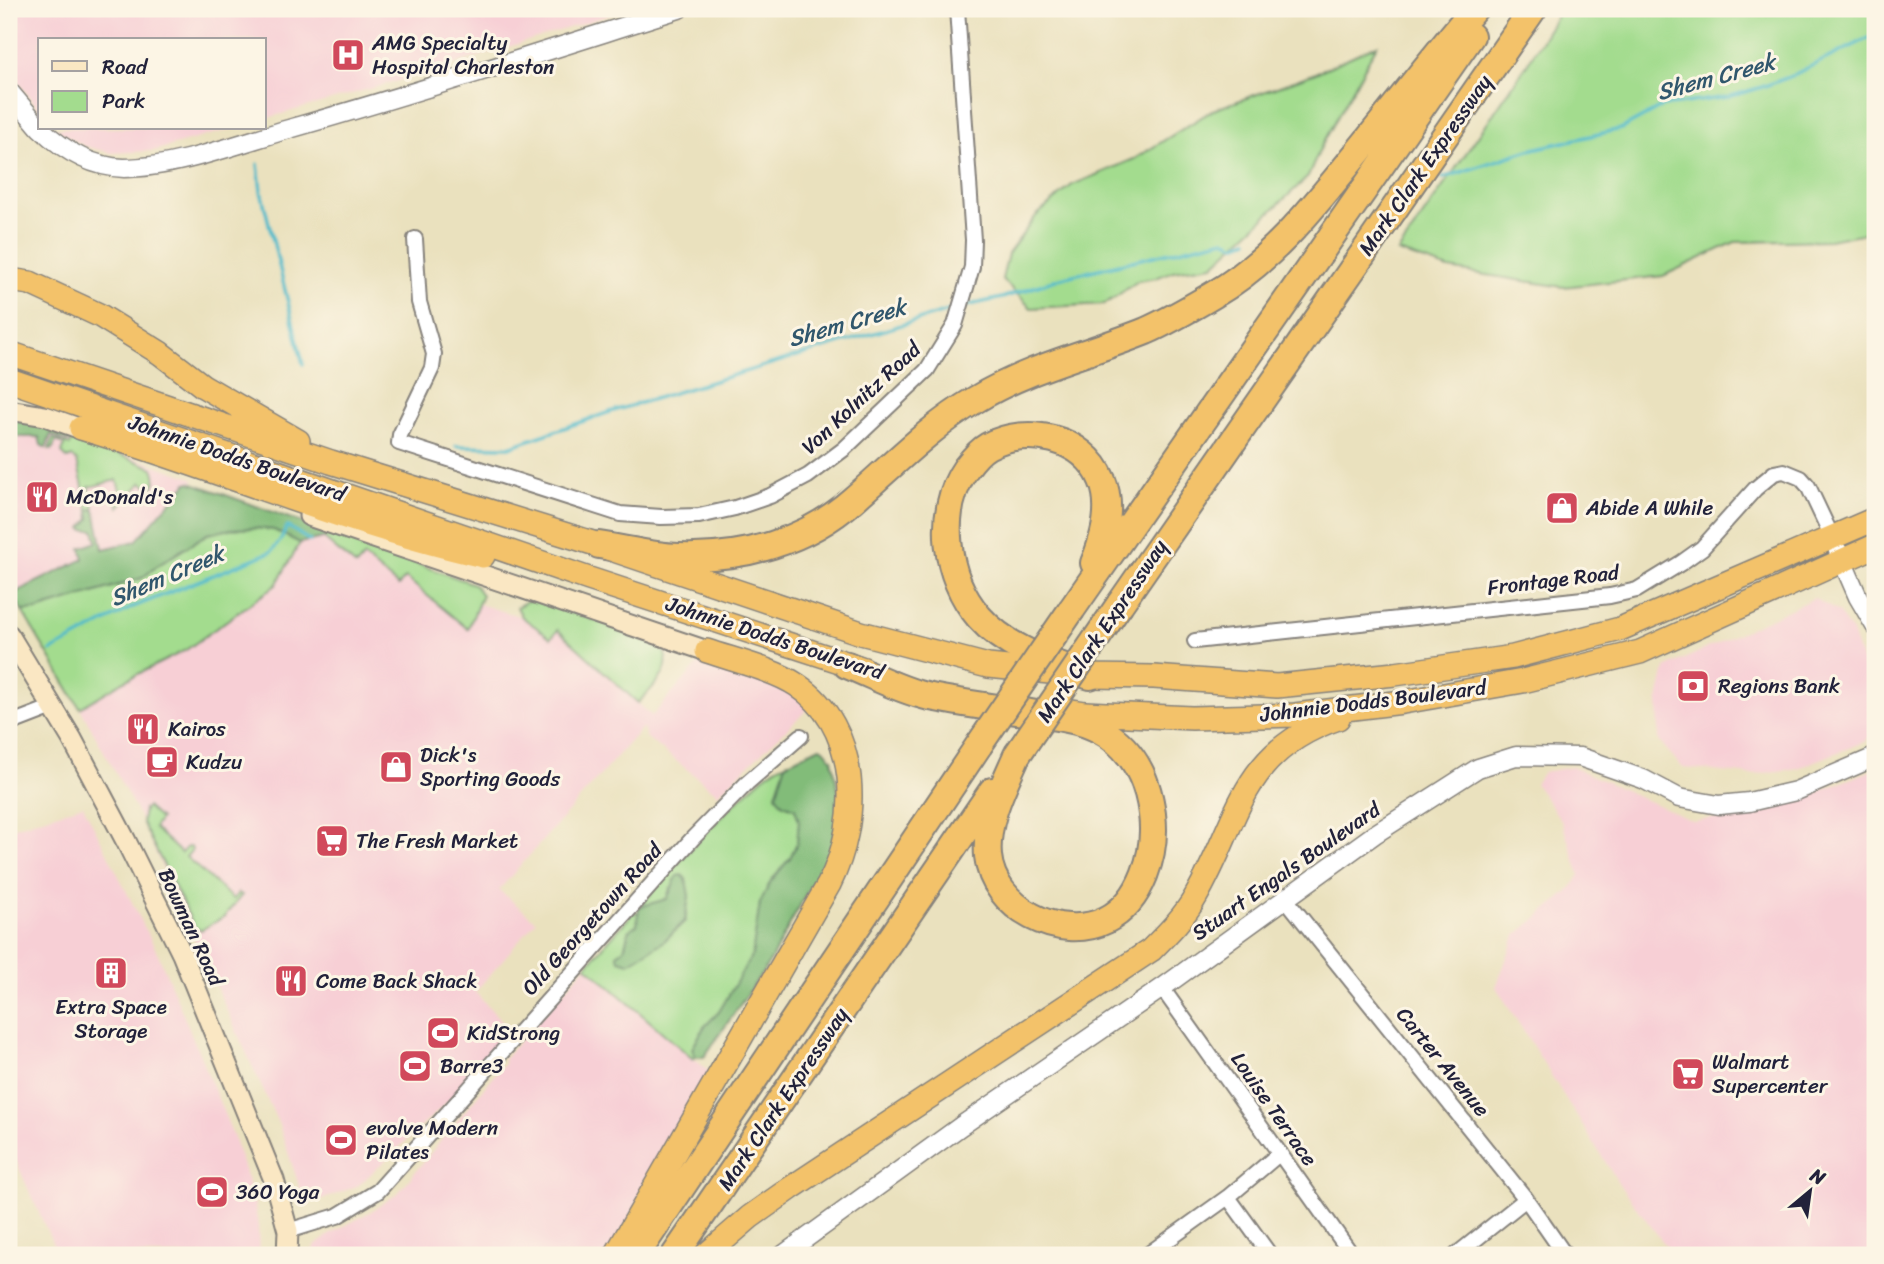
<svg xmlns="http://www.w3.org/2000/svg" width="1884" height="1264" font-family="Sriracha,sans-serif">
<rect width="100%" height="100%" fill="#fcf5e5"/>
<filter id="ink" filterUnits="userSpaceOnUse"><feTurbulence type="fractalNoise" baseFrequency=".0143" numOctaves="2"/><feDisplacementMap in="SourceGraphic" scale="14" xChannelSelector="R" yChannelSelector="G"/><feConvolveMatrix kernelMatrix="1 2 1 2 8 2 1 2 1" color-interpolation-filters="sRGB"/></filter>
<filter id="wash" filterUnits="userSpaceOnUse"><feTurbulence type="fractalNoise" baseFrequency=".00686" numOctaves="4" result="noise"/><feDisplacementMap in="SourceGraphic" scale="28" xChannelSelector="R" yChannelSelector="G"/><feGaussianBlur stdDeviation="1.57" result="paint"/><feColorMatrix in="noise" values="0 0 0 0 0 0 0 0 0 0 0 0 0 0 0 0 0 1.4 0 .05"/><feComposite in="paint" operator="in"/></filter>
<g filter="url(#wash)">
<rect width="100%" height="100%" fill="#eae1be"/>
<path fill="#f7cfd5" d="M9 9H628L436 70 264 119V40H40V111L9 70Z
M53 128H234L153 151 112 153 84 146Z
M9 419 46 427 195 479 141 545 101 557 15 598 9 589Z
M323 538 356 566 364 557 398 586 405 578 467 628 479 604 522 617 550 638 557 629 652 716 701 661 714 660 774 679 810 707 718 794 646 737 643 727 499 890 536 921 475 992 510 1030 456 1094 359 1185 324 1199 311 1198 300 1189 279 1125 137 812 80 708 124 681 186 650 219 627 276 585 300 543Z
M1814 598 1838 612 1852 632 1875 700V732L1864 742 1798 768 1752 775 1683 768 1659 741 1658 700 1665 668Z
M1573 767 1693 821 1767 812 1875 769V1255H1673L1621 1187 1496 987 1515 936 1568 892 1580 875 1561 820 1535 784 1543 772Z
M83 805 159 956 233 1135 254 1201 258 1224 259 1255H58L9 1146V829Z
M586 966 712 1074 609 1255H309L315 1246 329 1235 373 1210 398 1193 505 1062 503 1060Z"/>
<path fill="#a3dc8e" stroke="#627f64" stroke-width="2" d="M1561 9H1875V231L1830 240 1735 242 1663 276 1563 287 1449 269 1398 252 1524 69Z
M1377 45 1321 147 1308 177 1213 265 1173 271 1156 278 1138 281 1105 304 1031 308 1002 279 1008 254 1036 216 1072 185 1134 159 1213 110 1313 74Z
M74 436 153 468C157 477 156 482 152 490L142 482 119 507 116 496 121 494 117 480 89 487 95 510 91 509 89 512 77 461 72 457 68 459 62 453 65 444 56 441 52 450 49 449 53 438 70 445Z
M255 528 274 530 300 543 276 585 186 650 124 681 80 708 22 611 37 610 142 578 157 566 208 534 231 529Z
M325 531 474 584 482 595 468 629 406 578 398 586 364 557 356 566 323 538 326 535Z
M535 600 657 641C680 667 656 683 638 703L558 630 551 638 522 617 517 607 527 601Z
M786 763 776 795 783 804 795 808 799 820 797 843 790 858 771 881 760 903 753 955 719 1012 704 1027 692 1049 696 1057 693 1059 586 966 633 913 637 912 639 918 637 925C626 929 628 939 624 949L663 942 685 921 689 896 670 888 667 899 639 907C674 868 708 828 747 792 758 781 772 768 786 763Z
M147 807 160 819 154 828 181 853 187 847H191L192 850 186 857 233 899 238 893 242 895 224 917 201 930 195 928 142 822 144 809Z"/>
<path fill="#82bc79" stroke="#526f5a" stroke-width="2" d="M9 419 46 427 71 435 68 441 51 434 46 448 41 445 39 437H9Z
M190 482 325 531 326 535 323 538 300 543 274 530 255 528 231 529 207 534 157 566 142 578 37 610 22 611 15 598 18 591 84 559 81 548 97 542 94 530H83L82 528 90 519 89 512 91 509 95 510 103 549 136 541 187 483Z
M820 747 825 750 832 759 838 790 839 816 832 846 769 963 704 1057H696L692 1049 704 1027 719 1012 752 955 760 903 771 881 790 858 797 843 799 821 795 808 783 804 776 795 786 763Z
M682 875 686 879 689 896 685 921 663 942 629 963 619 960 617 954 624 949C628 939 626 929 637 925L639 907 667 899 677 876Z"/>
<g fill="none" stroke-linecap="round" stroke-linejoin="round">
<path stroke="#4ebaca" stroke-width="3.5" d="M258 164 261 191 303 364
M1443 178 1529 150 1621 129 1663 106 1728 97 1762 87 1789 77 1875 35
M965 306 1002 298 1061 278 1225 239 1235 245 1248 240
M456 446 509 447 610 412 955 309
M51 651 133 607 271 552 281 540 287 526 310 541"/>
</g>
</g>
<g filter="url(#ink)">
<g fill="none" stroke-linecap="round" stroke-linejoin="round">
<defs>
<path id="minor" d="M415 239 419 302 434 354 432 368 400 435 399 443 620 514 661 517 699 516 735 508 770 496 808 476 844 449 927 370 955 325 972 267 973 240 957 9
M1195 641 1610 596 1637 590 1681 563 1702 548 1755 489 1774 473 1784 471 1801 478 1808 486 1833 539
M9 724 53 707
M1285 898 1526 1199 1565 1255
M1162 988 1352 1255
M1228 1197 1270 1255
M288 1231 337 1216 378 1191 693 838 747 783 801 736
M1147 1255 1228 1197 1280 1153
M1456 1255 1526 1199"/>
<path id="tertiary" d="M9 91 40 128
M40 128C63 150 91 167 124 168 175 168 240 143 289 129 420 92 549 50 679 9
M1838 551 1858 597 1875 626
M783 1255 961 1126 1162 988 1375 834 1478 768 1516 756 1580 757 1643 779 1679 798 1719 805 1749 802 1796 791 1875 757"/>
<path id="secondary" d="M9 410 45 416 95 434
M309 516 707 651
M9 635 72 739 126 841 182 954 274 1180 288 1231 287 1255"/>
<path id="trunk" d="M9 280 30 283 99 315 160 353 203 386 298 441
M9 353 331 462 599 545 861 633 988 666 1090 676 1154 677 1277 686 1395 674 1513 657 1620 629 1875 519
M9 380 589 579 864 669
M81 428C216 468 346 525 483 556
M1066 710 1085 713 1192 718 1295 715 1403 702 1523 681 1640 652 1875 546
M616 1255 829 884C861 821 861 728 797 685 775 670 733 660 707 651
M706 1255 750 1217 791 1188 1151 950C1168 933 1185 916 1196 896 1241 818 1239 752 1338 718"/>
<path id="motorway" d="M599 545C625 549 652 556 679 557 743 559 806 542 854 499 894 464 930 427 975 400 1029 367 1089 354 1146 331 1169 321 1191 308 1213 295 1273 260 1315 205 1358 152 1397 104 1435 56 1474 9
M1120 604 1533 9
M1072 609 1471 36
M847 665C872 675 899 690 926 696 960 703 996 708 1031 713 1057 717 1084 719 1107 734 1135 753 1148 781 1152 814 1157 852 1142 902 1106 920 1060 943 993 908 988 856 985 821 1003 787 1017 755
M1090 676C1051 662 1008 650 979 617 945 578 936 511 966 468 972 460 979 451 988 446 1027 425 1084 437 1102 480 1113 506 1104 539 1094 563
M636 1255 979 745
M675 1255 992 791"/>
</defs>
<use href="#minor" stroke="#86827c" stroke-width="18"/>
<use href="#tertiary" stroke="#86827c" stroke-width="21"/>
<use href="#secondary" stroke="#86827c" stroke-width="23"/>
<use href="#trunk" stroke="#86827c" stroke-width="26"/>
<use href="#motorway" stroke="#86827c" stroke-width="30"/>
<use href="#minor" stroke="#fff" stroke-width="14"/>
<use href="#tertiary" stroke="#fff" stroke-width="18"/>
<use href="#secondary" stroke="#fae7c3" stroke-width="19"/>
<use href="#trunk" stroke="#f3c26a" stroke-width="23"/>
<use href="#motorway" stroke="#f3c26a" stroke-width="26"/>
<defs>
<path id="motorway-bridge" d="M979 745 1072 609
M1017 755 1120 604"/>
</defs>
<use href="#motorway-bridge" stroke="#86827c" stroke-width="30" stroke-linecap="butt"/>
<use href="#motorway-bridge" stroke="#f3c26a" stroke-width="26"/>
</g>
</g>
<defs>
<symbol id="hospital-square" viewBox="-11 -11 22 22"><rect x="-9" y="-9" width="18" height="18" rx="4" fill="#d1495b" stroke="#fcf5e5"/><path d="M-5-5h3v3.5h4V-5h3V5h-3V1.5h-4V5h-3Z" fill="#fff"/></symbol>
<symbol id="restaurant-square" viewBox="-11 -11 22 22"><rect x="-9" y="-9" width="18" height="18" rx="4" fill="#d1495b" stroke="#fcf5e5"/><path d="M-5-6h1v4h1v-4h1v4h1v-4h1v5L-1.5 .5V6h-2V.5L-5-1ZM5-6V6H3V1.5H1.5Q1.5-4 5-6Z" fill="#fff"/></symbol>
<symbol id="shop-square" viewBox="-11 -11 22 22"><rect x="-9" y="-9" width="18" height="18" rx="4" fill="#d1495b" stroke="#fcf5e5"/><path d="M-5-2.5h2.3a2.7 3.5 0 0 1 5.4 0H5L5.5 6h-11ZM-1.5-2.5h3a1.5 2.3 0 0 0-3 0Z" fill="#fff"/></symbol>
<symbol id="bank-square" viewBox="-11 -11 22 22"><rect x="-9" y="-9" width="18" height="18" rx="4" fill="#d1495b" stroke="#fcf5e5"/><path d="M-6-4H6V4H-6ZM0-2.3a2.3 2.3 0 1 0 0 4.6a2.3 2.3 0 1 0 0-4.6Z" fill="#fff"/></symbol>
<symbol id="cafe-square" viewBox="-11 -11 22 22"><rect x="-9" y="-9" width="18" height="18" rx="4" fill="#d1495b" stroke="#fcf5e5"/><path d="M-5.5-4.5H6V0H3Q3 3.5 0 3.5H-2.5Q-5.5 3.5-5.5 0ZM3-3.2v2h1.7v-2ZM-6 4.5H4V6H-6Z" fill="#fff"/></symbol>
<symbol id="supermarket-square" viewBox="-11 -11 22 22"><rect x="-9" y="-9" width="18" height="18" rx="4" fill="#d1495b" stroke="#fcf5e5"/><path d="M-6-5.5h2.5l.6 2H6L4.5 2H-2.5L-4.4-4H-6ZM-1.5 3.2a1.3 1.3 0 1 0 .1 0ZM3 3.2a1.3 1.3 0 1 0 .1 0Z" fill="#fff"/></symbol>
<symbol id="building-square" viewBox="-11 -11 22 22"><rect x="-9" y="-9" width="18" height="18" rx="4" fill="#d1495b" stroke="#fcf5e5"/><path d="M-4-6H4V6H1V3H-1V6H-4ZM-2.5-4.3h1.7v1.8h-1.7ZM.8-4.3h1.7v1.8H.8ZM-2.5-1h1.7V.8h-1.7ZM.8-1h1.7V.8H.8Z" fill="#fff"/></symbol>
<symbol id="stadium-square" viewBox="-11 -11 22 22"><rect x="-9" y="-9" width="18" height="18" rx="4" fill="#d1495b" stroke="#fcf5e5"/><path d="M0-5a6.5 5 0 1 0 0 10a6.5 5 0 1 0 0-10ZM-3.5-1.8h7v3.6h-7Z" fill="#fff"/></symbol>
</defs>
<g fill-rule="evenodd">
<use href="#hospital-square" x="329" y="36" width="38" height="38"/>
<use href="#restaurant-square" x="23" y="478" width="38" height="38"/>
<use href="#shop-square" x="1543" y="489" width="38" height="38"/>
<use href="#bank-square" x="1674" y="667" width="38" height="38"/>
<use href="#restaurant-square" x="124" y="710" width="38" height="38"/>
<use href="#cafe-square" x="143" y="743" width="38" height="38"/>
<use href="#shop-square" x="377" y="748" width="38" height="38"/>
<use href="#supermarket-square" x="313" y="822" width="38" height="38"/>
<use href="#building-square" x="92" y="954" width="38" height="38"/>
<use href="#restaurant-square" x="272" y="962" width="38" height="38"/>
<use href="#stadium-square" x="424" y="1014" width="38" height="38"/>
<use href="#stadium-square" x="396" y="1047" width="38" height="38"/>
<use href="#supermarket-square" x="1669" y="1055" width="38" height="38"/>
<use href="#stadium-square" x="322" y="1121" width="38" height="38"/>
<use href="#stadium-square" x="193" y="1173" width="38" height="38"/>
</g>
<g text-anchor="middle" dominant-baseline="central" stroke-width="6" stroke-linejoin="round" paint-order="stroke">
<g font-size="21" fill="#22223b" stroke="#fcf5e5" text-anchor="start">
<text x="372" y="43">AMG Specialty<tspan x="372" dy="24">Hospital Charleston</tspan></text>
<text x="66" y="497">McDonald's</text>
<text x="1586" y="508">Abide A While</text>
<text x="1718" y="686">Regions Bank</text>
<text x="168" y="729">Kairos</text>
<text x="420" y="755">Dick's<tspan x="420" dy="24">Sporting Goods</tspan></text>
<text x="186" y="762">Kudzu</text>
<text x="356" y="841">The Fresh Market</text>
<text x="316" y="981">Come Back Shack</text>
<text x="111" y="1007" text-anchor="middle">Extra Space<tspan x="111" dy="24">Storage</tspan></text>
<text x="467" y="1033">KidStrong</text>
<text x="1712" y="1062">Walmart<tspan x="1712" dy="24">Supercenter</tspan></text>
<text x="440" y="1066">Barre3</text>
<text x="366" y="1128">evolve Modern<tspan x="366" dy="24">Pilates</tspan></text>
<text x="236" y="1192">360 Yoga</text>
</g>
<g font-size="21" fill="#22223b" stroke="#fcf5e5">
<text transform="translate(1425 165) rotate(-55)">Mark Clark Expressway</text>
<text transform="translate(861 398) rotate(-43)">Von Kolnitz Road</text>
<text transform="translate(237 458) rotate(19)">Johnnie Dodds Boulevard</text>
<text transform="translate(1553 580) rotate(-7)">Frontage Road</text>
<text transform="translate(1102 631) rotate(-56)">Mark Clark Expressway</text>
<text transform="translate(775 638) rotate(18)">Johnnie Dodds Boulevard</text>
<text transform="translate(1373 701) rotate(-7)">Johnnie Dodds Boulevard</text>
<text transform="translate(1286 871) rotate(-35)">Stuart Engals Boulevard</text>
<text transform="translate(592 919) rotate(-48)">Old Georgetown Road</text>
<text transform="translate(191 927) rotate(65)">Bowman Road</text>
<text transform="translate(1443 1062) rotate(51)">Carter Avenue</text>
<text transform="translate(783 1099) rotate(-56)">Mark Clark Expressway</text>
<text transform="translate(1274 1109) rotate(55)">Louise Terrace</text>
</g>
<g font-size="23" font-style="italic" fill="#31576d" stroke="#fcf5e5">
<text transform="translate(1716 77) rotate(-15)">Shem Creek</text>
<text transform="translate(847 323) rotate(-16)">Shem Creek</text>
<text transform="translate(167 576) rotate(-23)">Shem Creek</text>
</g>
</g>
<rect width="1884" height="1264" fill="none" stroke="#fcf5e5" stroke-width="35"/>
<rect x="38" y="38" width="228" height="91" fill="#fcf5e5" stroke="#a5a1a1" stroke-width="2"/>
<rect x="52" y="61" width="35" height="10" fill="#fae7c3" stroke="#a5a1a1" stroke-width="2"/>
<text x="102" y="74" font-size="21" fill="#22223b">Road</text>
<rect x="52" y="91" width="35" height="21" fill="#a3dc8e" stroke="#a5a1a1" stroke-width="2"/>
<text x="102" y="108" font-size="21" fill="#22223b">Park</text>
<g transform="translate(1810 1191) rotate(29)" stroke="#fcf5e5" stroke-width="5" paint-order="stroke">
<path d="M0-5L12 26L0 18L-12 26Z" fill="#22223b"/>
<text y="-10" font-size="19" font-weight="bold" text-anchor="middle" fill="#22223b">N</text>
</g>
</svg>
